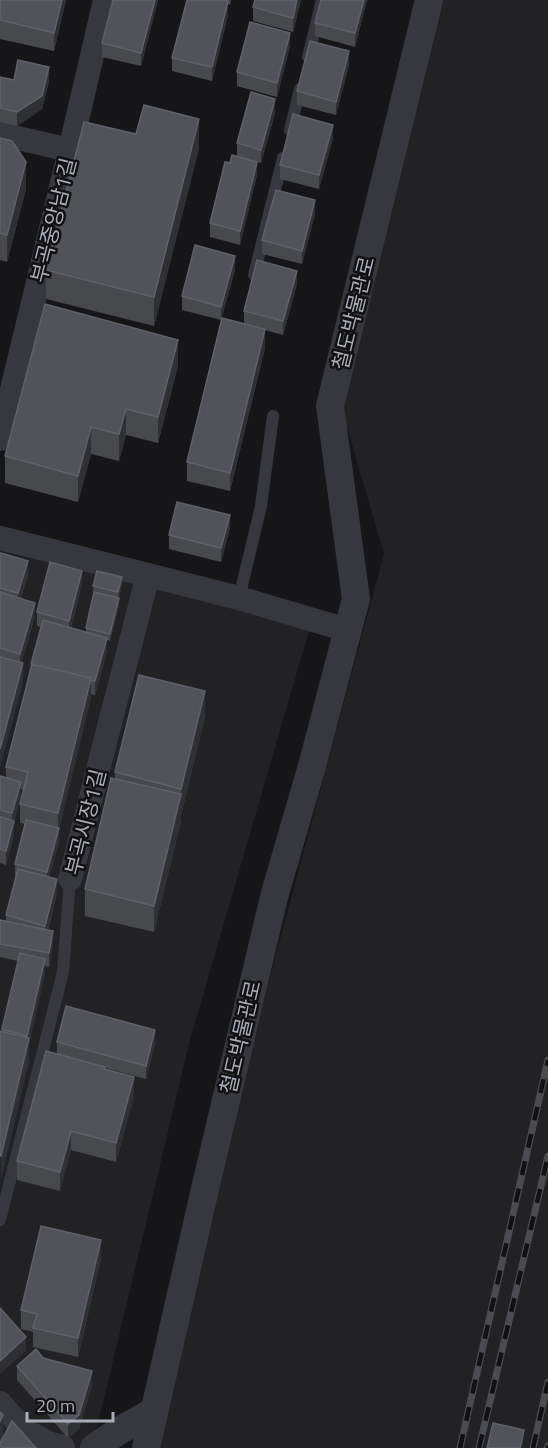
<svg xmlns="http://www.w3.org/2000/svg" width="548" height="1448" font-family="'Titillium Web','Noto Sans KR',sans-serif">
<rect width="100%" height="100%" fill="#161618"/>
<path fill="#222225" d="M430 0H548V1448H156L244 1073 384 554 338 396Z
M0 547 310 627 190 1040 92 1448H0Z"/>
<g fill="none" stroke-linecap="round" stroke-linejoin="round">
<path stroke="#37383d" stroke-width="12" d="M308 57 322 0
M290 130 300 89
M254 275 283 158
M239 598 261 506 273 416
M0 1220 63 972 70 879"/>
<path stroke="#37383d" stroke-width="24" d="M0 134 70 150
M0 439 70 150 105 0
M0 538 239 598 347 630
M70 879 148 575
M0 1403 40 1448"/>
<path stroke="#37383d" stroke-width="28" d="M29 1435 50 1446 61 1448
M94 1448 117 1432 154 1411
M146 1448 205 1189 274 897 312 766 356 599 330 406 429 0"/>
<defs>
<path id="rail" d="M460 1448 548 1060
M479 1448 548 1156
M533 1448 548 1382
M547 1448 548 1446"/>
</defs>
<use href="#rail" stroke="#4a4c52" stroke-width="7"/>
<use href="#rail" stroke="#111113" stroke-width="4.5" stroke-dasharray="14" stroke-linecap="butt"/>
</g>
<path fill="#47494d" d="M0 0H66L54 51 0 39Z
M158 0 141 66 102 57V43Z
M187 0H231L230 5 228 4V15L212 81 172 71V58Z
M255 0H301L293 32 253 21V7Z
M321 0H367L355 47 315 36V23Z
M290 46 277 97 237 86V72Z
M349 65 336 115 297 105V91Z
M0 77 14 80 49 81 42 109 17 126 0 122Z
M275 113 261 163 257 162V175L240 245 210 237V223L230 163 237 156V143Z
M136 134 199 148 154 326 46 299V270Z
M0 138 26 189 7 262 0 260Z
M333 138 319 189 280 179V165Z
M315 214 302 264 262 254V240Z
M235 270 221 320 182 310V296Z
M297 284 283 335 265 330V348L230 491 187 481V462L244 324V311Z
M178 366 158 443 126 435 119 461 91 454 78 502 5 483V456Z
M230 528 221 562 169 549V535Z
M0 553 28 575 21 598 35 616 21 663 23 682 0 767Z
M82 584 71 628 86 632V628L94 594 93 586 122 584 119 598V605L110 641 107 640V651L95 695 91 694V697L59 829V842L49 877 57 893 48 930 53 945 49 967 45 966V973L29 1044V1060L1 1179 0 1031H2L18 961 0 957V920L6 922V915L16 878 15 877V864L25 824 20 823V804L24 790 21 789V795L14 822V835L6 865 0 863V776L6 778V767L41 627 37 626V612Z
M205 717 181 815V821L154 932 85 916V889L115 779V772Z
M57 1042 155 1044 146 1079 105 1068 134 1096 116 1162 71 1150 60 1191 17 1180V1161L57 1054Z
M101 1259 78 1357 33 1347V1332L21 1329V1310Z
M43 1358 92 1385 79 1429 68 1438 17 1380V1366Z"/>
<path fill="#2f3033" d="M62 0H66L54 51V33Z
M155 0H158L141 66V53Z
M297 0H301L293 32V18Z
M364 0H367L355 47V33Z
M228 1V15L212 81V67Z
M290 33V46L277 97V83Z
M349 51V65L336 115V102Z
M49 67V81L42 109 17 126V112Z
M275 99V113L261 163V150Z
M199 119V148L154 326V297Z
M333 125V138L319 189V175Z
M26 162V189L7 262V235Z
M257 162V175L240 245V231Z
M315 200V214L302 264V251Z
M235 256V270L221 320V307Z
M297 271V284L283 335V321Z
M265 329V348L230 491V473Z
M178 340V366L158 443V417Z
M126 409V435L119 461V434Z
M91 427V454L78 502V476Z
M230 515V528L221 562V548Z
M28 561V575L18 607V593Z
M82 571V584L69 634V621Z
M122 577V584L119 598V605L110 641V634L118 600V592Z
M35 603V616L20 667V654Z
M107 638V651L95 695V681Z
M23 663V682L0 767V749Z
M91 678V697L59 829V842L47 886V872L58 831V813Z
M205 691V717L181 815V789Z
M21 782V795L14 822V835L6 865V851L12 826V813Z
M181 794V821L154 932V906Z
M57 879V893L45 939V926Z
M53 931V945L49 967V953Z
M45 959V973L29 1044V1060L1 1179V1156L27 1043V1036Z
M155 1030V1044L146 1079V1066Z
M134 1077V1096L116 1162V1143Z
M71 1131V1150L60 1191V1172Z
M101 1240V1259L78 1357V1338Z
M26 1337V1351L0 1374V1361Z
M92 1371V1385L79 1429 68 1438V1424Z
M3 1415V1438L0 1444V1422Z
M524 1430V1437L522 1448H520Z"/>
<path fill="#525359" stroke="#5f6168" stroke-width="1.5" d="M0 0H62L54 33 0 20Z
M113 0H155L141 53 102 43Z
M187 0H225L228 1 212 67 172 58Z
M255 0H297L293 18 253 7Z
M321 0H364L355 33 315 23Z
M250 22 290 33 277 83 237 72Z
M310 41 349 51 336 102 297 91Z
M18 60 49 67 42 96 17 112 0 108V77L14 80Z
M251 92 275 99 261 150 237 143Z
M144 105 199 119 154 297 46 270 84 122 136 134Z
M293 114 333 125 319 175 280 165Z
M0 138 12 141 26 162 7 235 0 233Z
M232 155 257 162 240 231 210 223 225 162 230 163Z
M276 190 315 200 302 251 262 240Z
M195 245 235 256 221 307 182 296Z
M257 260 297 271 283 321 244 311Z
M45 304 178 340 158 417 126 409 119 434 91 427 78 476 5 456Z
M222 318 265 329 230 473 187 462Z
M177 502 230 515 221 548 169 535Z
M0 553H1L28 561 18 593 0 588Z
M50 562 82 571 69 621 37 612Z
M97 571 122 577 118 592 93 586Z
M0 592 35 603 20 654 0 648Z
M94 592 119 598 110 634 86 628Z
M43 620 107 638 95 681 90 680 91 678 31 664Z
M0 657 23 663 0 749Z
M32 664 91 678 58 813 20 804 28 772 6 767Z
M139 675 205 691 181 789 115 772Z
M0 776 21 782 12 813 0 810Z
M111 778 181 794 154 906 85 889Z
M0 817 14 821 6 851 0 849Z
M26 820 59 828 47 872 15 864Z
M18 869 57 879 45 926 6 915Z
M0 920 53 931 49 953 0 944Z
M20 953 45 959 27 1036 2 1029Z
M66 1006 155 1030 146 1066 57 1042Z
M0 1031 29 1038 1 1156H0Z
M46 1051 105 1067 104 1069 134 1077 116 1143 71 1131 60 1172 17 1161Z
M41 1226 101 1240 78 1338 33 1328 37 1314 21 1310Z
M0 1308 26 1337 0 1361Z
M36 1349 43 1358 92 1371 79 1415 68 1424 17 1366Z
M0 1412 3 1415 0 1422Z
M12 1421 36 1448H2L0 1446V1443Z
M493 1423 524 1430 520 1448H487Z"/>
<g text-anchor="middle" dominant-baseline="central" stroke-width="5" stroke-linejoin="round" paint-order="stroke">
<g font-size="21" fill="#a8adb8" stroke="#111113">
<text transform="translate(53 220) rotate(-76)">부곡중앙남1길</text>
<text transform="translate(353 313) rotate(-76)">철도박물관로</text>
<text transform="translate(85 822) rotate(-76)">부곡시장1길</text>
<text transform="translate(240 1037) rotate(-77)">철도박물관로</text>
</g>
</g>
<path d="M27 1412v9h86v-9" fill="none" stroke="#a8adb8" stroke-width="3"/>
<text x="36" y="1412" font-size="18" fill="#a8adb8" stroke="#111113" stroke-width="4.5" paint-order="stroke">20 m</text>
</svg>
